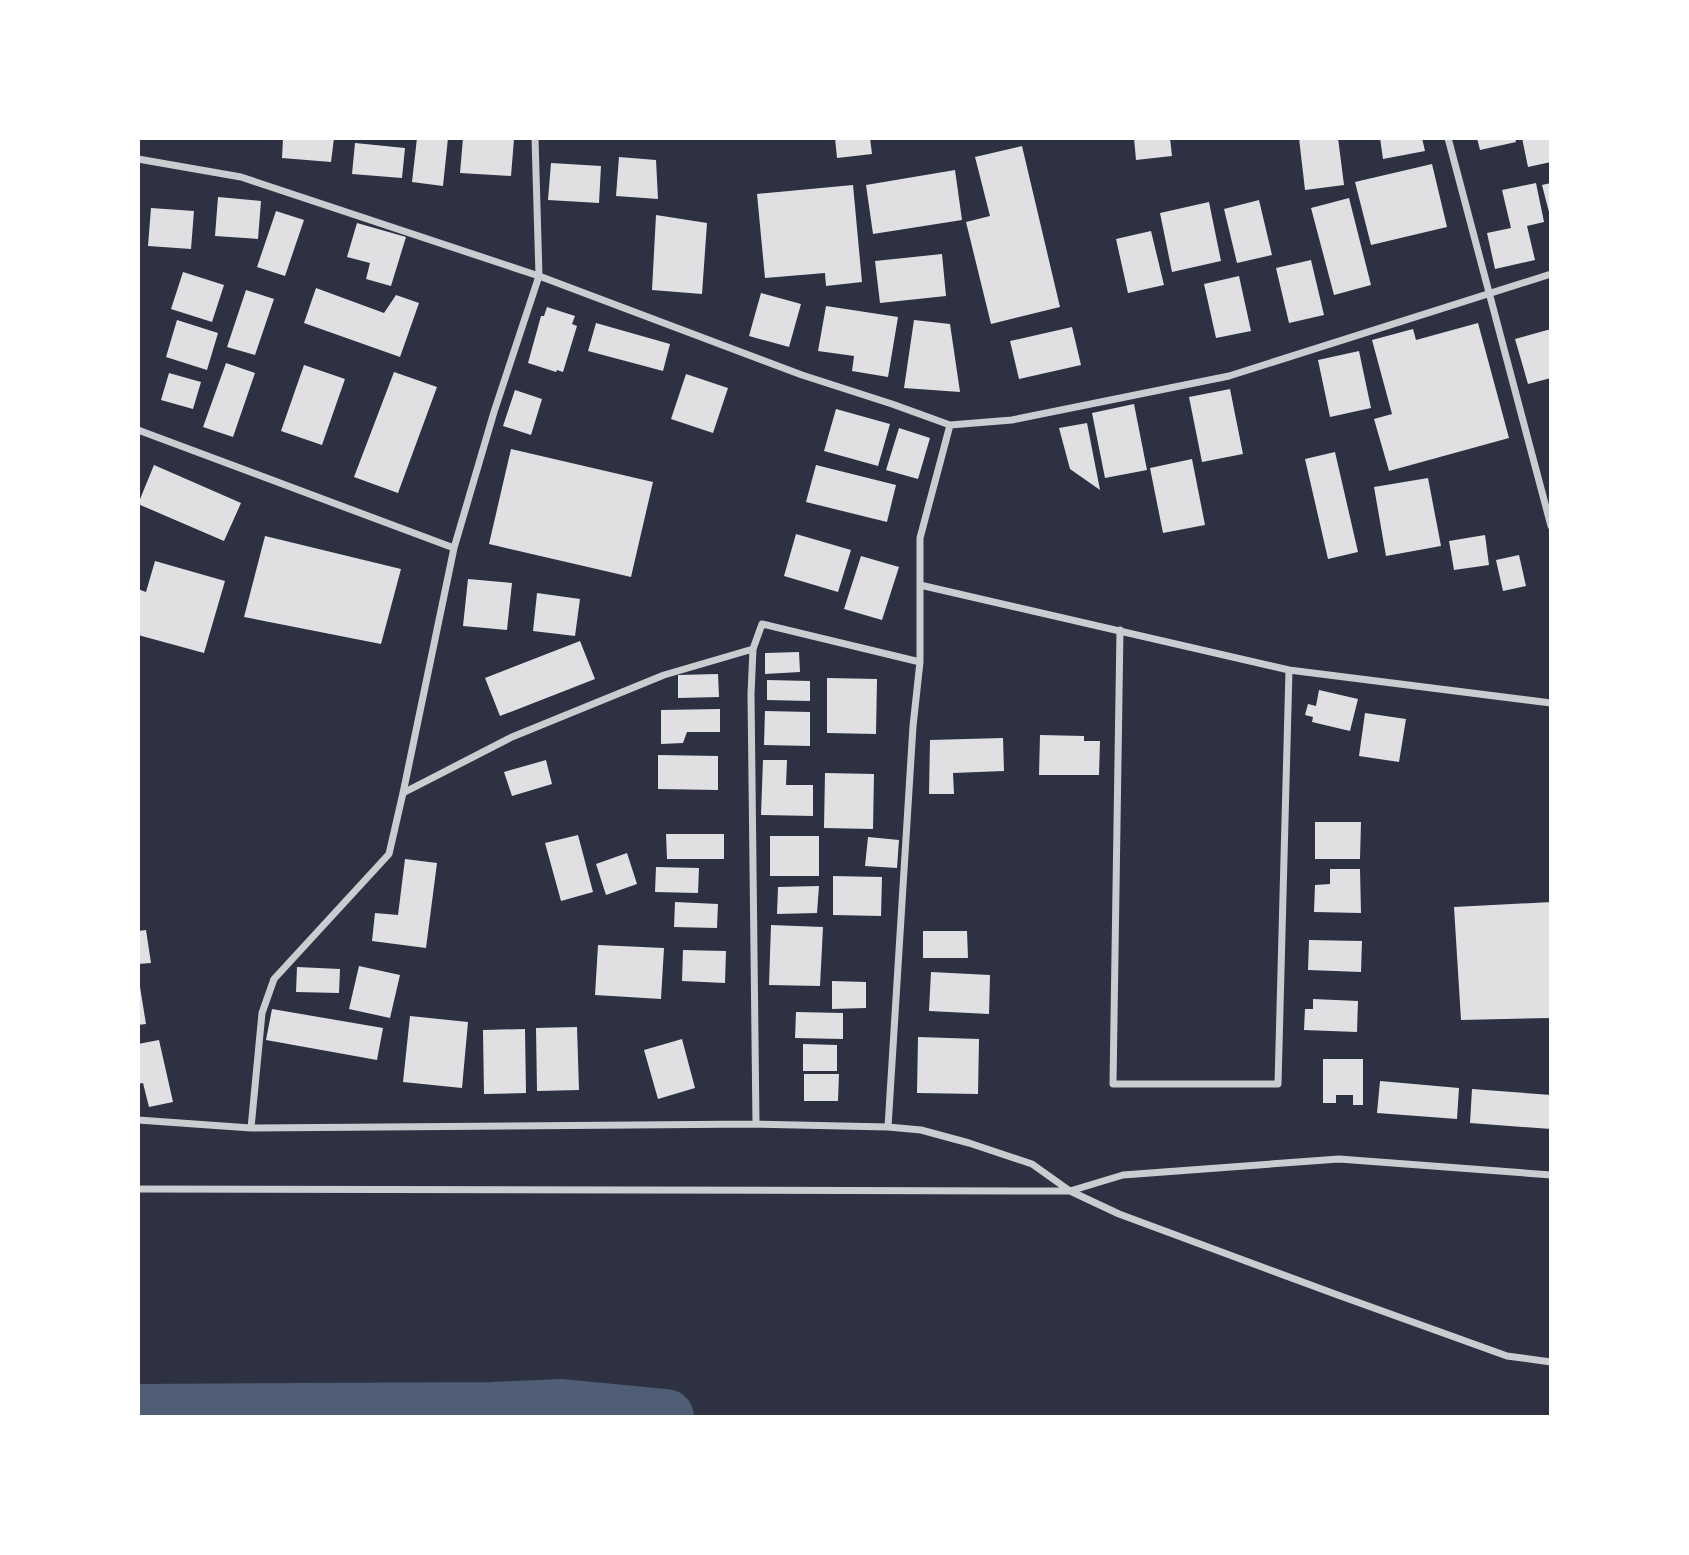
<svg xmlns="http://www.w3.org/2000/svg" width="1689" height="1555" font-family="'Crimson Pro',serif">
<rect width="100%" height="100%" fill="#2d3142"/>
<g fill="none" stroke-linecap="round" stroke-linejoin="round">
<path stroke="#4f5d75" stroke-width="56" d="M138 1412 492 1410 562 1407 666 1417"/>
</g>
<path fill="#e0e0e3" d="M283 138H334L331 162 282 158Z
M417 138H448L443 186 412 182Z
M463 138 514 139 511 176 460 173Z
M835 138H870L872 154 837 158Z
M1134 138H1170L1172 156 1136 160Z
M1299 138H1338L1344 185 1305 190Z
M1380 138H1422L1425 151 1383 159Z
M1477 138H1515L1516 142 1480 150Z
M1522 138H1551V162L1528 167Z
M355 143 405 148 402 178 352 174Z
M1022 146 1060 307 991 324 966 222 990 216 975 157Z
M619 157 656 160 658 199 616 196Z
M551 163 601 166 599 203 548 200Z
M1432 164 1447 227 1371 245 1355 182Z
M955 170 962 220 873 234 866 185Z
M1536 183 1544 222 1527 226 1535 260 1495 269 1487 233 1511 228 1502 190Z
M1551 183V216H1550L1542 185Z
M853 185 862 282 826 286 825 273 765 278 757 194Z
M218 197 261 201 258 239 215 236Z
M1349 198 1371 285 1334 295 1311 208Z
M1259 200 1272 255 1237 263 1224 209Z
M1209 202 1221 261 1172 272 1160 213Z
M151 208 194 211 191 249 148 246Z
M276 211 304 220 285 276 257 267Z
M656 215 707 223 702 294 652 290Z
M357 223 406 237 391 286 366 279 370 263 347 257Z
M1151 231 1164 285 1128 293 1116 239Z
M942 254 946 296 880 303 875 261Z
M1311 260 1324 315 1289 323 1276 268Z
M183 272 224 285 212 322 171 309Z
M1239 276 1251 331 1216 338 1204 284Z
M316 288 384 313 396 295 419 303 400 357 304 323Z
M246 290 274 299 255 355 227 347Z
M761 293 801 304 789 347 749 336Z
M826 306 898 317 888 377 852 371 854 356 818 351Z
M547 307 575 316 572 324 577 326 563 372 557 370 556 372 528 363 541 316H544Z
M177 320 218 333 207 370 166 357Z
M914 320 950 324 960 392 904 388Z
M596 323 670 344 663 371 588 351Z
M1478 323 1509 438 1389 471 1374 419 1392 414 1372 340 1413 329 1416 340Z
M1072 327 1081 365 1019 379 1010 341Z
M1551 329V378L1528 384 1515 339Z
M1359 351 1371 408 1330 417 1318 360Z
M226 363 255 373 233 437 203 427Z
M304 365 345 379 322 445 281 431Z
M394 372 437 387 398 493 354 477Z
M169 373 201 382 193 409 161 400Z
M686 374 728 388 713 433 671 419Z
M1230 389 1243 454 1202 462 1189 397Z
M515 390 542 399 531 435 503 426Z
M1134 404 1147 470 1105 478 1092 413Z
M836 409 890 424 878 466 824 451Z
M1087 423 1100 490 1070 469 1059 428Z
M899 428 930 438 918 479 886 470Z
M511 449 653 482 631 577 489 544Z
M1335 452 1358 552 1328 559 1305 459Z
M1192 459 1205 525 1163 533 1150 468Z
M154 465 241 503 224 541 138 504Z
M816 465 896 485 887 522 806 502Z
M1428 478 1441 546 1386 556 1374 487Z
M796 534 851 550 838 592 784 576Z
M1485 535 1489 565 1454 570 1449 541Z
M265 536 401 569 381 644 244 617Z
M1519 555 1526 586 1503 591 1496 560Z
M861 556 899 567 882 620 844 609Z
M155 561 225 581 204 653 138 635V589L146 592Z
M468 579 512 583 507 630 463 626Z
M537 593 580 599 575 636 533 631Z
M580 641 595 679 500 716 485 678Z
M799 652 800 672 765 674V653Z
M718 674 719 697 678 698V675Z
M827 678 877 679 876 734 827 733Z
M767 680 810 681V701L767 700Z
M1319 690 1358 699 1350 731 1312 722 1313 717 1305 715 1308 704 1316 706Z
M720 709V732H687L683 743 661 744V710Z
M765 711 810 712V746L764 745Z
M1365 713 1406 719 1399 762 1359 756Z
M1040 735 1084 736V741H1100L1099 775H1039Z
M1003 738 1004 771 953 773 954 794H929L930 740Z
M658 755 718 756V790L658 789Z
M546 760 552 784 512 796 504 772Z
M763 760H787L786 785H813V816L761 815Z
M825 773 874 774 873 829 824 828Z
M1315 822H1361L1360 859H1315Z
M666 834H724V859H667Z
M578 835 593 892 561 901 545 843Z
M770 836H819V876H770Z
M868 837 899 840 897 868 865 866Z
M627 853 637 884 606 895 596 864Z
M405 859 437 863 426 948 372 941 375 913 398 915Z
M656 867 699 868 698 893 655 892Z
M1330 869H1360L1361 913 1314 912 1315 885 1330 884Z
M833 876 882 877 881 916 833 915Z
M819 886 817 913 777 914 778 887Z
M675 902 718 904 717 928 674 927Z
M1551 902V1018L1461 1020 1454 907Z
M771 925 823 927 820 986 769 985Z
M146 930 151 963 138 964V931Z
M923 931H967L968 958H923Z
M1309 940 1362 941 1361 972 1308 970Z
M598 945 664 948 661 999 595 995Z
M683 950 726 951 725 983 682 981Z
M359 966 400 975 390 1018 349 1009Z
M297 967 340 969 339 993 296 992Z
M931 972 990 975 989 1014 929 1011Z
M832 981 866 982V1008L832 1009Z
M138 987H140L146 1024 138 1025Z
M1313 999 1358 1001 1357 1032 1304 1030 1305 1009H1313Z
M272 1009 383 1028 377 1060 266 1040Z
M796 1012 843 1013V1039L795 1038Z
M410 1016 468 1022 462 1088 403 1082Z
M577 1027 579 1090 537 1091 536 1028Z
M525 1029 526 1093 484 1094 483 1030Z
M918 1037 979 1039 978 1094 917 1093Z
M682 1039 695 1088 658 1099 644 1050Z
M159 1040 173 1102 149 1107 143 1083 138 1084V1044Z
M803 1044 837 1045V1071H803Z
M1323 1059H1363V1105H1353V1095H1336V1103H1323Z
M804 1074H839L838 1101H804Z
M1380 1081 1459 1088 1457 1119 1377 1113Z
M1472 1089 1551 1095V1129L1470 1123Z"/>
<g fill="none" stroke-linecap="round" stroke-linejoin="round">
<path stroke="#caccd0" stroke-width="7" d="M1448 138 1551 526
M138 159 241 177 539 276 802 375 892 404 950 425 1012 420 1229 376 1551 274
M138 430 454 548
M920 585 1289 670 1551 703
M1120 630 1113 1084H1278L1289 670
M403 793 512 737 664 675 753 649
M138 1120 251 1128 756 1124 888 1127 921 1130 969 1143 1032 1164 1070 1191 1119 1214 1335 1294 1507 1356 1551 1362
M756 1124 751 694 753 649 762 624 920 662
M888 1127 913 726 920 662V538L950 425
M251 1128 262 1013 274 979 389 854 403 793 454 548 494 412 539 276 535 138
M138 1189 1070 1191 1123 1175 1339 1159 1551 1175"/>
</g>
<rect width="1689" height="1555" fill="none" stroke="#ffffff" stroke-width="280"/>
</svg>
